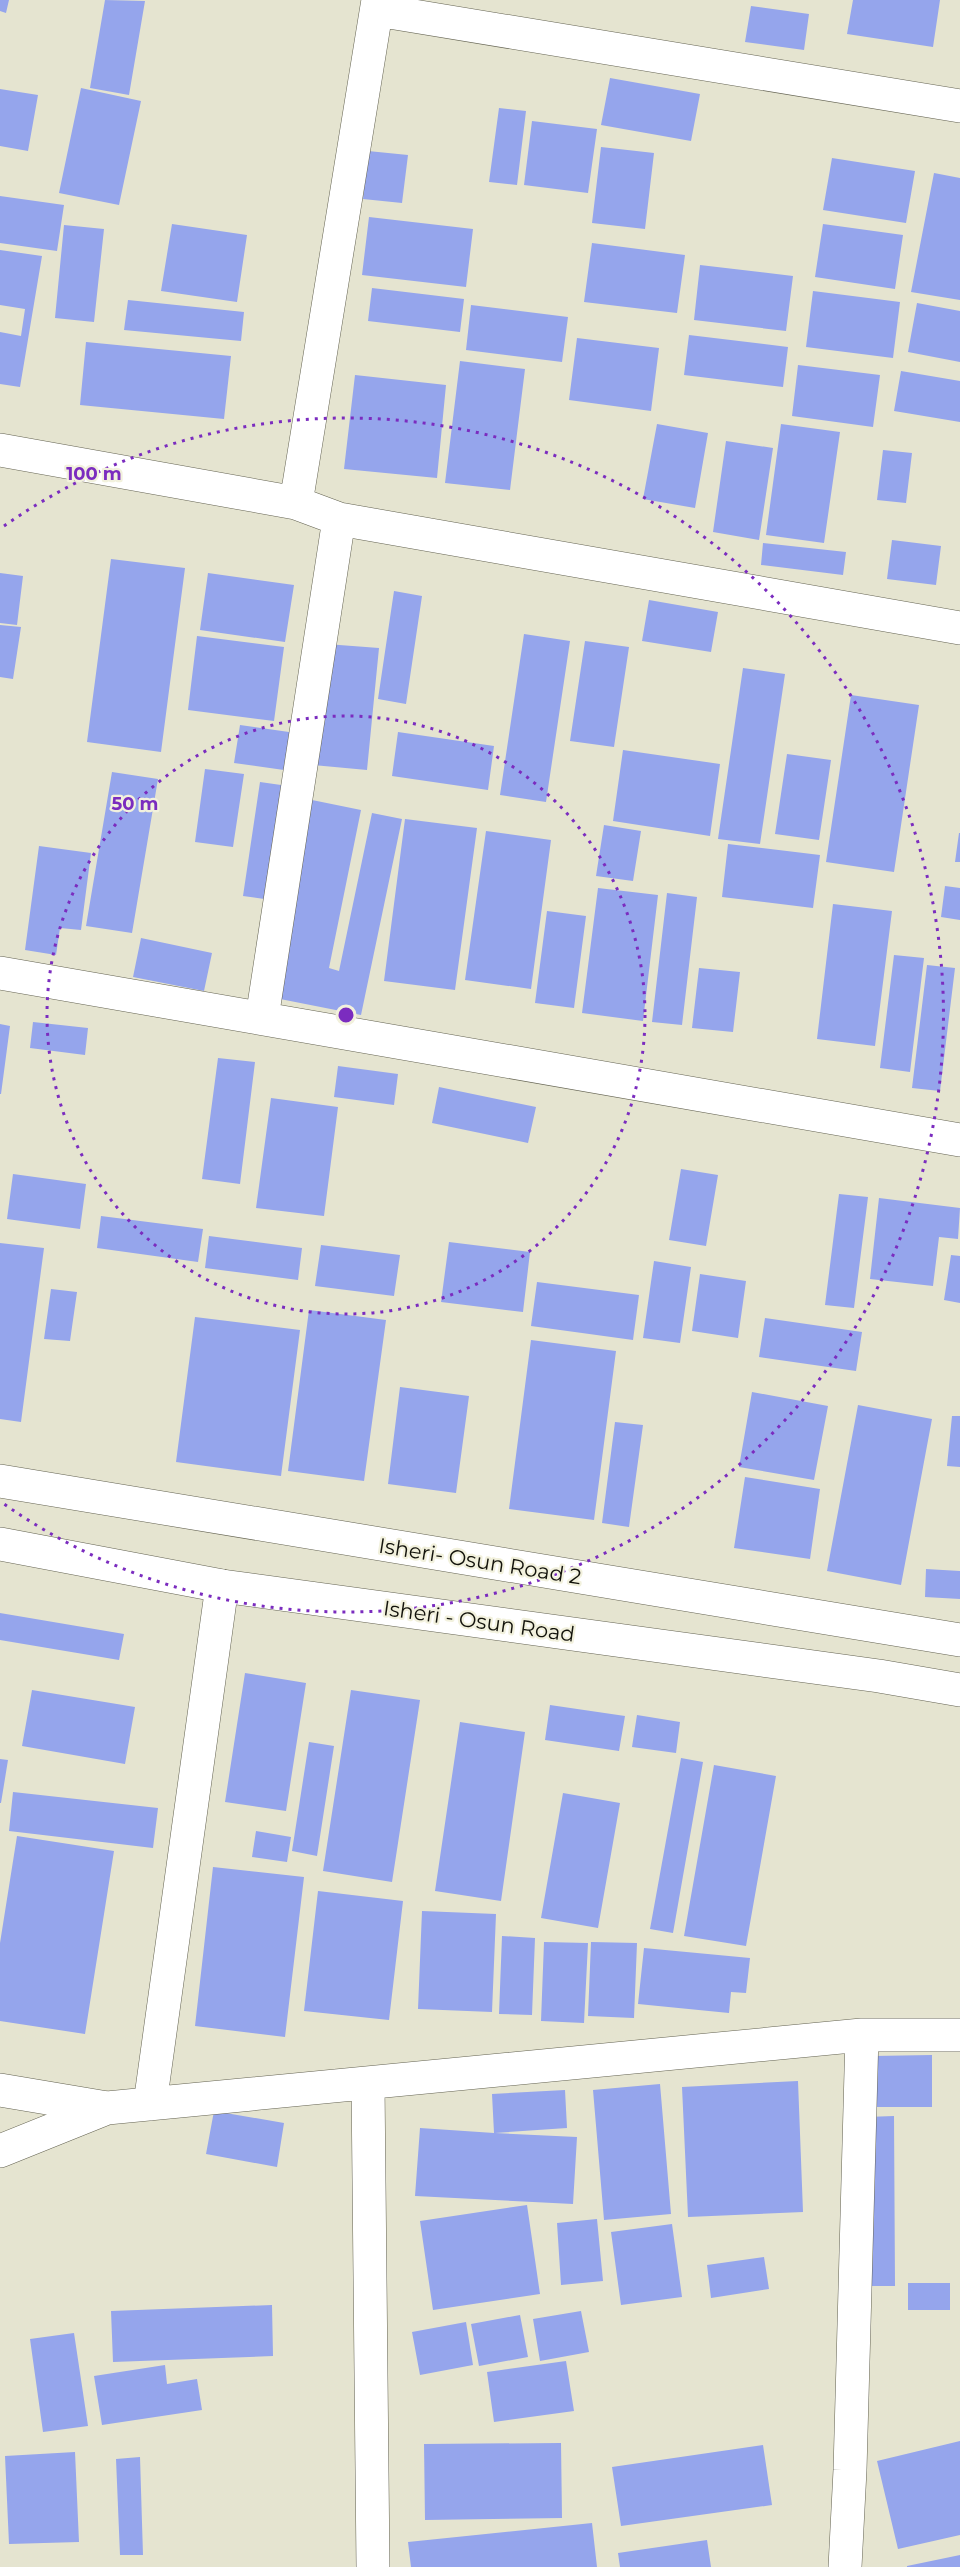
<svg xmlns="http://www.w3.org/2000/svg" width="960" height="2567" font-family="Montserrat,sans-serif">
<rect width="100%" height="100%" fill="#e5e4d0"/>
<path fill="#95a5ec" d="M0 0H9L6 13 0 11Z
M105 0 145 1 129 95 90 88Z
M853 0H940L933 47 847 34Z
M751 6 809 14 804 50 745 42Z
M610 78 700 94 691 141 601 125Z
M81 88 141 101 119 205 59 193Z
M0 89 38 95 28 151 0 146Z
M499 108 526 111 517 185 489 182Z
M532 121 597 129 588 193 524 185Z
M601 147 654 153 645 229 592 223Z
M368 151 408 155 402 203 363 199Z
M832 158 915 171 906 223 823 210Z
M934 173 960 178V300L911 292Z
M0 196 64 205 57 251 0 243Z
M369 217 473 229 466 287 362 275Z
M172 224 247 235 237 302 161 291Z
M823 224 903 235 895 289 815 277Z
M64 225 104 229 94 322 55 318Z
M592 243 685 255 677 313 584 302Z
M0 250 42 256 20 387 0 384V332L21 336 25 309 0 305Z
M700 265 793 276 786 331 694 320Z
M372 288 464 299 460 332 368 321Z
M813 291 900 302 893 358 806 347Z
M128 300 244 312 241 341 124 330Z
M917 303 960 311V362L908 352Z
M471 305 568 317 562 362 466 350Z
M689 335 788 347 783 387 684 375Z
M577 338 659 348 651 411 569 400Z
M86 342 231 356 224 419 80 405Z
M460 361 525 369 510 490 445 483Z
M798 365 880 375 873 427 792 416Z
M901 371 960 381V422L894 411Z
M355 375 446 385 437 478 344 469Z
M657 424 708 433 695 508 643 499Z
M781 424 840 432 824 543 766 535Z
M726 441 773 448 759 540 713 532Z
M883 450 912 453 906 503 877 500Z
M892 540 941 546 936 585 887 579Z
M763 543 846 552 843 575 761 565Z
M111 559 185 568 161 752 87 742Z
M0 573 23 576 17 625 0 623Z
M208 573 294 585 285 642 200 630Z
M394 591 422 596 406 704 378 699Z
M649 600 718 612 711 652 642 641Z
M0 625 21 627 13 679 0 677Z
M524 634 570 641 546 802 500 795Z
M197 636 284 647 274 721 188 710Z
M585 641 629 647 614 747 570 741Z
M326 644 379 648 367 770 313 765Z
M743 668 785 674 760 844 718 839Z
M851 695 919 705 894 872 826 862Z
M240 725 303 734 298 772 234 763Z
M398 732 494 746 488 790 392 776Z
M623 750 720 764 710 836 613 821Z
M787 754 831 760 819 840 775 834Z
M205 769 244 774 233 847 195 842Z
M112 772 158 779 132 933 86 926Z
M260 782 295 787 278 901 243 896Z
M312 800 361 810 329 968 339 971 372 813 402 819 361 1015 270 997Z
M405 819 477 828 455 990 384 981Z
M604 825 641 831 633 881 596 876Z
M486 831 551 840 531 989 465 980Z
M959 833H960V862H955Z
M728 844 820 855 813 908 722 897Z
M39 846 91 853 81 930 60 928 56 955 25 950Z
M945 886 960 888V920L941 917Z
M598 888 658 895 643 1021 582 1013Z
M667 893 697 897 682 1025 652 1022Z
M833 904 892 911 875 1046 817 1039Z
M547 911 586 916 574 1008 535 1003Z
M141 938 212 953 204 991 133 977Z
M894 955 924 958 910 1072 880 1068Z
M927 965 955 968 940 1091 912 1088Z
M699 968 740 972 733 1032 692 1028Z
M33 1022 88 1028 85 1055 30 1048Z
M0 1024 10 1026 1 1094H0Z
M218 1058 255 1062 240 1184 202 1179Z
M338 1066 398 1074 394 1105 334 1097Z
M439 1087 536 1107 528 1143 432 1123Z
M271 1098 338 1107 324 1216 256 1208Z
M681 1169 718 1175 706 1246 669 1240Z
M13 1174 86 1184 80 1229 7 1219Z
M839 1194 868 1197 854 1308 825 1305Z
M879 1198 960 1208 958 1239 939 1237 933 1286 870 1279Z
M101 1216 203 1229 198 1262 97 1248Z
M209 1236 302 1248 298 1280 205 1268Z
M449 1242 530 1252 523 1312 441 1302Z
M0 1243 44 1248 21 1422 0 1419Z
M321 1245 400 1255 394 1296 315 1286Z
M951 1255 960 1256V1303L944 1300Z
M654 1261 691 1267 680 1343 643 1338Z
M700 1274 746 1281 738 1338 692 1331Z
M537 1282 639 1295 633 1340 531 1326Z
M51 1289 77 1292 70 1341 44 1339Z
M309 1310 386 1320 364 1481 288 1471Z
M195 1317 300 1330 281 1476 176 1462Z
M765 1318 862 1332 856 1371 759 1357Z
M531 1340 616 1351 594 1520 509 1509Z
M400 1387 469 1396 456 1493 388 1484Z
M752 1392 828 1406 814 1480 739 1467Z
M858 1405 932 1419 901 1585 827 1571Z
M952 1416H960V1467L947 1466Z
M615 1422 643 1425 629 1527 602 1523Z
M745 1477 820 1489 810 1559 734 1548Z
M926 1569 960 1571V1599L925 1597Z
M0 1613 124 1634 119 1660 0 1640Z
M245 1673 306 1683 286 1811 225 1802Z
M32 1690 135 1707 125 1764 22 1746Z
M351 1690 420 1700 392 1882 323 1871Z
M550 1705 625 1716 619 1751 545 1740Z
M637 1715 680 1722 676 1753 632 1747Z
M460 1722 525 1732 501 1901 435 1891Z
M309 1742 334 1746 317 1856 292 1851Z
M681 1758 703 1762 673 1933 650 1929Z
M0 1759 8 1760 1 1803H0Z
M714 1765 776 1776 746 1946 684 1936Z
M13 1792 158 1808 153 1848 9 1831Z
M563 1793 620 1803 598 1928 541 1918Z
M256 1831 291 1837 287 1862 252 1857Z
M17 1836 114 1851 85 2034 0 2021V1943Z
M213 1867 304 1877 285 2037 195 2026Z
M318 1891 403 1901 389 2020 304 2011Z
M422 1911 496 1914 492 2012 418 2009Z
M502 1936 535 1938 532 2015 499 2014Z
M544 1942 588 1943 584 2023 541 2021Z
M591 1942 637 1943 634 2018 588 2016Z
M644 1948 750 1958 746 1993 731 1992 729 2013 638 2004Z
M932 2055V2107H874L873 2056Z
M798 2081 803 2212 688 2217 682 2087Z
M660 2084 671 2214 604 2220 593 2090Z
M565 2090 567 2128 495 2133 577 2137 573 2204 415 2196 420 2128 494 2133 492 2094Z
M214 2111 284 2123 277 2167 206 2154Z
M894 2116 895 2286H867L866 2117Z
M527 2205 540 2294 433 2310 420 2221Z
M597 2219 603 2281 561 2285 557 2223Z
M672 2224 682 2297 621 2305 611 2232Z
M764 2257 769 2289 711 2298 707 2265Z
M908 2283H950V2310H908Z
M272 2305 273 2356 113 2362 111 2311Z
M581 2311 589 2352 540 2361 533 2319Z
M520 2315 528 2357 479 2366 471 2324Z
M466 2322 473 2365 420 2375 412 2332Z
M74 2333 88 2426 43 2432 30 2339Z
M566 2361 574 2411 494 2422 487 2372Z
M165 2365 167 2384 197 2379 202 2410 102 2425 94 2376Z
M960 2441V2535L898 2549 877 2461Z
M561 2443 562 2518 425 2520 424 2444Z
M763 2445 772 2505 621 2526 612 2467Z
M75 2452 79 2542 9 2544 5 2456Z
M140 2457 143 2555H120L116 2459Z
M592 2523 597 2567H411L408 2542Z
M707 2540 711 2567H620L618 2553Z
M960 2555V2567H907V2566Z"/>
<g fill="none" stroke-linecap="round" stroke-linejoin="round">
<defs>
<path id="minor" d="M377 10 960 106
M0 450 296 503 339 519 960 628
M296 503 378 0
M0 973 960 1140
M262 1018 339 519
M368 2084 373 2567
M0 2090 107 2108 862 2035H960
M150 2104 222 1586
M0 2151 107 2108
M845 2567 850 2470 862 2035"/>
<path id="secondary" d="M0 1481 960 1640
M0 1544 222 1586 879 1676 960 1690"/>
</defs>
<use href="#minor" stroke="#646352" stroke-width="34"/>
<use href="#secondary" stroke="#646352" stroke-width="34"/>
<use href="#minor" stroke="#fff" stroke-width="33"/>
<use href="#secondary" stroke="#fff" stroke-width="33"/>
</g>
<g fill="none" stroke="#7b2cbf" stroke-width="3" stroke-dasharray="3 6">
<circle cx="346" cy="1015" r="299"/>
<path d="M4 526A597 597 0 1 1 4 1504"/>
</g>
<g text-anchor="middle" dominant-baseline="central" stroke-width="4.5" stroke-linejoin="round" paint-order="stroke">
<g font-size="21" fill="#12120b" stroke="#f2f1dd">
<text transform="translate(480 1561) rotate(9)">Isheri- Osun Road 2</text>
<text transform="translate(479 1621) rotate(8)">Isheri - Osun Road</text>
</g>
</g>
<circle cx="346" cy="1015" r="9" fill="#7b2cbf" stroke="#f2f1dd" stroke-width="3"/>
<g font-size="18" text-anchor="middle" font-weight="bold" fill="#7b2cbf" stroke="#f2f1dd" stroke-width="4.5" stroke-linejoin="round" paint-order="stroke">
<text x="94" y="480">100 m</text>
<text x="135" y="810">50 m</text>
</g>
</svg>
